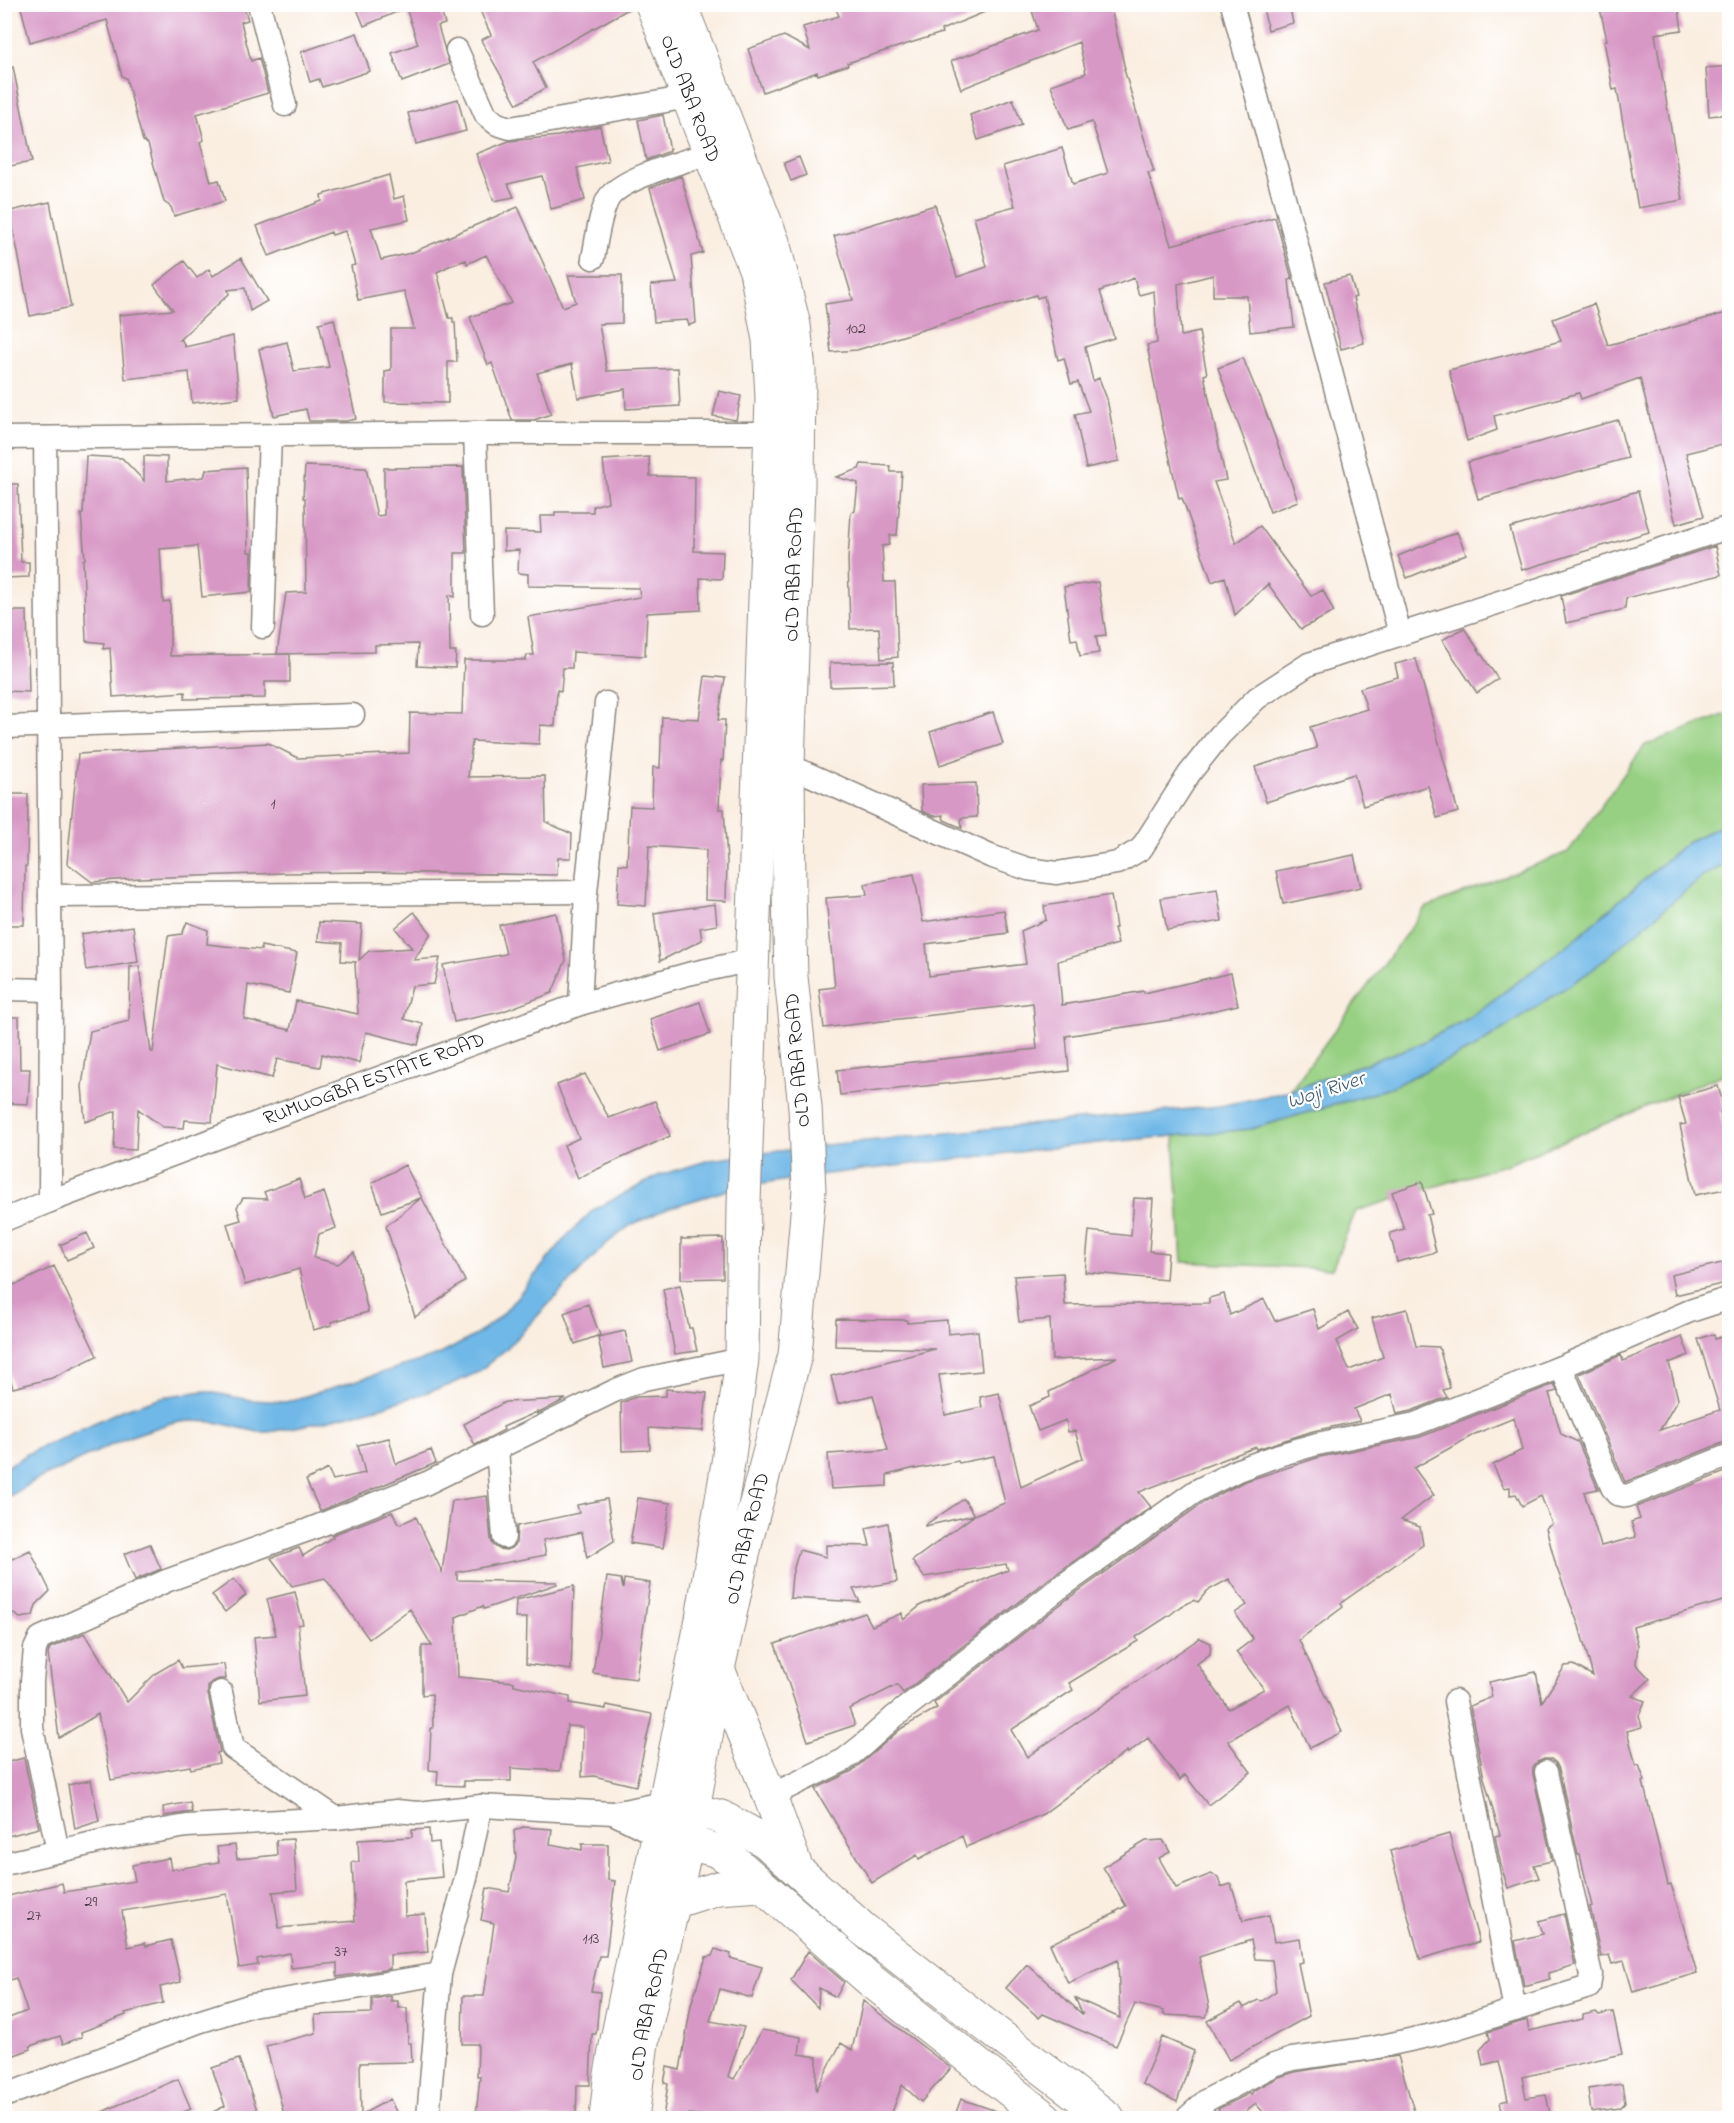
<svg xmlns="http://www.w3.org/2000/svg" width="1734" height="2123" font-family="'Indie Flower',sans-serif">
<rect width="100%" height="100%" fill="#fff"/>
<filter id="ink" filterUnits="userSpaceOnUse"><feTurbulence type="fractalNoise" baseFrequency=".0167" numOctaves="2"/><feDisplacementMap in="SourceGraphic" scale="12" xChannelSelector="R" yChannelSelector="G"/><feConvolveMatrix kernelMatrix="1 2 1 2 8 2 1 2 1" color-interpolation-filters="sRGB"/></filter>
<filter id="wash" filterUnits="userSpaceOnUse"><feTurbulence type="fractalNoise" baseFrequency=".008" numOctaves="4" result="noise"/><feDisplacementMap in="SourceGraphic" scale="24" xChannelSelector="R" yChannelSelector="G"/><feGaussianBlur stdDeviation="1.35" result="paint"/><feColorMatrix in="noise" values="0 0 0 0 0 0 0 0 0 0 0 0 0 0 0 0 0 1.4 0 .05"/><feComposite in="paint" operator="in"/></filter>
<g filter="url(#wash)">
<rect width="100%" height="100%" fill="#faeee1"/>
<path fill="#98d083" stroke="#5a7650" stroke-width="1.5" d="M1729 713V822L1687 842 1573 941 1469 1018 1417 1045 1290 1091 1425 908 1568 852 1645 745Z
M1729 862V1072L1511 1163 1356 1211 1332 1269 1182 1262 1174 1136 1251 1129 1387 1089 1702 877Z"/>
<path fill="#6fb8e7" stroke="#466a82" stroke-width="1.5" d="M1729 822V862L1702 877 1591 971 1476 1047 1387 1089 1251 1129 1087 1144 827 1174 731 1189 668 1208 631 1225 606 1244 505 1350 478 1372 450 1385 381 1407 317 1423 269 1432H258L215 1422 190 1421 171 1423 131 1436 36 1480 5 1499V1468L29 1453 122 1410 162 1397 204 1391 251 1400 286 1402 439 1355 476 1335 503 1314 566 1237 593 1210 660 1175 710 1160 826 1145 1220 1106 1290 1091 1417 1045 1469 1018 1573 941 1687 842Z"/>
<g id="blocks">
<path fill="#d898c6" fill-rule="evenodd" d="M20 4H243L248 20 241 22 251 61 259 58 268 93 197 114 204 140 200 142 211 182 219 180 225 201 174 216 171 207 164 202 148 144 143 141 126 78 122 76 107 20 30 42Z
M355 4H439L445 24 438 26 449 64 402 82 392 53 418 44 406 8 364 26Z
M477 4H634V6L533 62 546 88 517 104 481 40 491 35Z
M834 4H1002V5L941 30 942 33 847 63 848 65 818 75 817 72 763 92 748 49 784 36 810 50 803 27 839 16Z
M1030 4H1110L1125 69H1124L1154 172 1148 173 1171 245 1275 217 1292 279 1289 280 1294 327 1250 332 1247 296H1213V275L1178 284 1181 336 1199 332 1207 374 1204 375 1226 480 1214 482 1236 543 1260 526 1311 596 1323 590 1334 612 1301 629 1268 584 1235 615 1225 577 1212 582 1182 498 1179 499 1163 428 1147 345 1157 343 1154 291 1139 295 1134 278 1100 291 1114 338 1085 347 1093 381 1099 378 1107 399 1119 461 1086 468 1075 414 1089 411 1078 382 1071 384 1064 358 1058 360 1044 296 1037 298 1036 295 857 350 831 352 825 304 853 300 834 236 935 205 957 277 987 267 974 217 1015 206 1003 166 1062 148 1073 184 1108 173 1092 122 1068 130 1051 85 1086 73 1079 42 961 89 951 61 1038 30Z
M1277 4H1289L1293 23 1268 30 1263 8Z
M1599 4H1678L1682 30 1655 34 1683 200 1638 208 1617 89 1613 90 1604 41 1607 40Z
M357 33 370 71 322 87 319 79 310 82 301 52Z
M1730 66V114L1709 116 1706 68Z
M13 67 32 162 4 167V68Z
M458 99 466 131 416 144 408 113Z
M1013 99 1022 125 978 140 970 115Z
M663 115 670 151 646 160 638 120Z
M600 126 608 161 577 168 585 200 551 209 542 176 508 184 514 197 494 201 476 154 509 141 558 136Z
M799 157 806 175 791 181 784 163Z
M389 175 394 199 404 196 409 220 371 228 381 260 411 253 518 207 563 307 576 302 568 275H622V323L599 324 607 371 678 368 680 406 626 409 625 389 578 398 572 364 537 373 551 414 534 420H512L492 363 488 365 470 317 512 303 486 255 467 264 466 260 451 265 437 272 449 318H453V322H455L457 362H448V403L385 402V371L391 370V329H414L404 291 358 300 351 266 355 265 345 231 332 235 331 232 269 256 257 226 322 201 321 195Z
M681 176 703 253 691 256 696 323 689 325 687 320 654 322 651 285 677 283 650 188Z
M50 202 71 307 30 316 10 211Z
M241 258 267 301 250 311 245 288 228 290 229 294 179 340H182L185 347 233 336 239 398 192 403 189 372 125 379 119 315 173 310 154 285 184 261 197 278 209 269 213 276Z
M1350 276 1356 297 1353 298 1364 343 1341 349 1325 282Z
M1594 304 1608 345 1730 312V442L1686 453 1704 516 1676 524 1640 378 1581 399 1579 393 1494 416 1497 430 1467 441 1449 370 1561 341 1553 319Z
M334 319 356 419 346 421H309L306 409 274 416 259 349 287 342 294 371 329 367 319 323Z
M1243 358 1259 397 1260 396 1298 501 1270 512 1218 368Z
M719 391 741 396 736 420 713 416Z
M1618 420 1628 458 1478 499 1468 462Z
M86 456 122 458 144 481V456L167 457V481L204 477 206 470 246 467 248 552H252L251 592 202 597 197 546 160 549 163 602 170 601V656L290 654V682H265V698L185 699V692L113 697 110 648 103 649 104 643 86 641 83 560 85 559 81 514H83Z
M649 457 650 476 695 477 694 551 723 552 722 579 700 578 701 610 647 613 645 656 573 652 572 668H563L561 691 557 690 555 726 540 725 539 744 472 741 468 777 545 776 546 822 572 834 571 858H558L557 875 365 872 284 873 140 878 92 882 67 863 78 754 268 743 298 758 409 753 410 713 462 714 464 660H526L527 655H534L528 617 640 597 639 588 528 586V574L518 573 519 550 504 551V531L541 532 540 516H555V512H593V506L608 502 603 460Z
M861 464 890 466 891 472H902L897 535H890L889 545 882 546 884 582H895L898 657 881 659 879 628 850 629 848 560 851 513 855 511 858 483 836 477 859 469Z
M305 466 366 468 377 516 384 515V468L463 467 466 553H455V597L449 595 450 652H456L455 668 417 666 418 644 375 645V652L277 654 286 593 306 592 305 498H303Z
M4 484H18L21 562H29V577L4 578Z
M1638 491 1649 532 1522 570 1510 528Z
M1457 532 1466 554 1407 578 1398 556Z
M1715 546 1721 575 1626 598 1625 609 1566 623 1561 596Z
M1098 582 1106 635 1096 636 1099 653 1080 656 1077 639 1071 640 1064 587Z
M4 611H27L29 692 4 691Z
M1464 628 1498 679 1477 693 1442 640Z
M1416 659 1458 812 1437 818 1428 786 1363 806 1354 774 1266 802 1255 767 1317 748 1310 727 1367 709 1360 688 1398 677 1395 664Z
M893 662 894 685 830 687V663Z
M705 676 725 678 718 720H725L723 761 721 760 719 809H724L727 862 726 901 705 900 706 850 649 846 646 906 617 904 619 864 627 865 630 806 652 807 653 767 660 768 662 717 699 719Z
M993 712 1003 744 940 765 930 732Z
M976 783 977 817 961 818 962 828 944 820 943 815 934 816 922 811 921 785Z
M4 794H28L27 866H25L24 925H4Z
M1354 855 1361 887 1283 904 1276 871Z
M914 874 923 922 1004 910 1008 933 926 944 929 976 1026 964 1021 931 1046 920 1044 906 1111 895 1116 928H1114L1118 944 1058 961 1062 1005 1144 991V993L1231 973 1238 1005 1177 1019 1066 1036 1069 1071 840 1095 837 1070 1037 1049 1033 1003 824 1028 819 989 835 987 826 898 867 895 865 884Z
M1217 889 1222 921 1167 930 1161 898Z
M715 904 717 925 700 928 702 940 660 961 654 913Z
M414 912 431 933 414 960 440 958 434 984 412 986 404 1019 423 1024 418 1045 366 1032 359 1063 322 1054 320 1067 277 1059 272 1078 217 1064 212 1122 185 1120 184 1128 163 1127 138 1109 136 1150 114 1149 116 1111 85 1122 82 1086 90 1031 129 1021 130 967 139 966 151 1052H153L168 936 182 934 187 922 208 930 207 944 261 950V946L297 953 289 993 248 985 244 1019 290 1030 296 1001 358 1014 355 964 356 962 341 961 342 943 318 941 319 922 362 924 359 960 369 951 412 948 395 928Z
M556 913 566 960 552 993 501 1012 454 1022 443 965 506 954 499 925Z
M133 926 138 962 86 970 81 934Z
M700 1002 710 1034 660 1051 650 1019Z
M4 1017H19L20 1069H30L28 1104 4 1103Z
M585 1074 609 1118 655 1101 670 1136 578 1178 564 1145 579 1138 557 1085Z
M1718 1086 1725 1110 1720 1112 1730 1159V1188L1695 1195 1680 1125 1686 1124 1678 1097Z
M405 1165 465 1281 415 1317 386 1226 421 1198 382 1212 372 1183Z
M299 1179 305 1199 324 1192 336 1228 319 1234 314 1258 338 1264 354 1252 368 1312 331 1322 332 1325 313 1330 299 1269 245 1285 227 1224 241 1220 237 1207 243 1198 267 1199 264 1192Z
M1422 1182 1432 1214 1427 1215 1436 1252 1397 1262 1390 1233 1404 1229 1392 1192Z
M1134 1198 1153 1199 1149 1251 1168 1253 1166 1280 1085 1272 1089 1231 1131 1236Z
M87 1233 94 1248 67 1260 60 1245Z
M723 1238V1278L681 1279V1239Z
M1730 1261V1282L1675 1295 1671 1275Z
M54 1266 97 1356 52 1378 13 1388 7 1366 4 1367V1287L20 1283Z
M1063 1273 1065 1305 1209 1303V1298L1224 1294 1230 1315 1264 1299 1275 1321 1313 1309 1319 1329 1348 1312 1358 1329 1337 1341 1349 1370 1383 1357 1372 1318 1407 1309 1416 1346 1439 1347 1450 1388 1443 1390 1447 1397 1411 1411 1397 1414 1392 1394 1354 1409 1360 1421 1313 1431 1257 1449 1256 1447 1139 1492 1151 1507 1050 1578 903 1693 897 1685 849 1709 855 1725 808 1741 775 1644 865 1613 872 1626 902 1613 903 1620 921 1605 1008 1570 1006 1564 924 1577 912 1561 976 1514 1005 1503 994 1456 959 1463 958 1461 915 1469V1468L887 1475V1486L831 1489 828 1454 888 1450 873 1395 838 1404 831 1376 935 1349 835 1346 836 1319 907 1320V1323L947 1320 948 1334 978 1331 982 1371 939 1375 945 1415 982 1407 980 1397 999 1393 1021 1487 1083 1458 1075 1431 1068 1432 1066 1420 1038 1431 1029 1406 1050 1397 1049 1392 1117 1357 1052 1360 1050 1319 1019 1322 1014 1276Z
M680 1285 689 1328H692L697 1351 675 1354 663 1289Z
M588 1304 600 1335 575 1344 564 1313Z
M625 1331 632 1362 604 1368 598 1337Z
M1714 1334 1715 1339 1730 1334V1432L1723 1435 1725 1442 1625 1482 1579 1374 1621 1355 1623 1361 1682 1337 1689 1355 1669 1363 1678 1399 1660 1430 1720 1410 1698 1339Z
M1554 1384 1557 1391 1549 1393 1561 1434 1578 1442 1598 1489 1584 1492 1601 1546 1636 1537 1631 1522 1640 1519 1636 1507 1730 1470V1599L1633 1627 1638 1645 1636 1664 1650 1679 1632 1696 1645 1701 1639 1716 1642 1727 1627 1731 1636 1766 1639 1765 1645 1781 1643 1782 1668 1885 1671 1884 1697 1973 1633 1992 1624 1961 1612 1964 1609 1955 1601 1957 1590 1907 1592 1906 1580 1855H1578L1559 1769 1556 1763 1551 1759H1544L1537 1762 1533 1767V1774L1552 1861 1534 1865 1539 1878 1508 1888 1501 1866 1495 1836 1500 1835 1484 1778 1470 1706 1492 1697 1489 1682 1536 1672 1542 1702 1565 1666 1574 1665 1593 1676 1579 1626 1556 1566 1546 1528 1552 1524 1541 1496 1522 1506 1516 1494 1510 1495V1487L1504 1488 1493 1465 1522 1450 1514 1418 1475 1434 1414 1468 1434 1495 1401 1520 1420 1527 1423 1545 1341 1603 1343 1607 1299 1640 1342 1732 1310 1748 1290 1705 1228 1741 1251 1772 1208 1805 1185 1775 1180 1780 1148 1738 1128 1753 1127 1751 1043 1814 966 1847 962 1836 919 1859 917 1855 872 1883 815 1789 852 1771 902 1728 937 1708 934 1703 1066 1600 1203 1503 1243 1482 1320 1457 1420 1437ZM1229 1579 1247 1605 1235 1613 1253 1639 1236 1652 1264 1689 1229 1709 1197 1664 1210 1654 1211 1643 1200 1638 1027 1757 1011 1730 1073 1690 1069 1683 1138 1641 1136 1637 1170 1615 1181 1606 1194 1600 1198 1602 1207 1591Z
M666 1389 707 1393 703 1431 649 1428 650 1450 622 1451 621 1403 636 1397 666 1396Z
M566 1399 537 1414V1412L503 1427 504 1430 475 1445 464 1424 505 1402Z
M389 1438 396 1464 431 1450 436 1463 320 1511 306 1480 328 1469 333 1480 365 1473 358 1445Z
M487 1496 491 1539 493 1545 499 1549 506 1550 511 1548 516 1543 517 1526 579 1513 577 1505 607 1499 614 1541 587 1558 582 1532 543 1540 546 1555 457 1572V1580L557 1582V1584L484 1609 483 1606 456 1617 458 1677 514 1682V1685L570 1697V1703L606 1709V1705L652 1714 636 1786 594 1776 582 1777 583 1727 567 1726 560 1771 511 1768V1781H464V1786L437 1785 438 1771 429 1770 431 1728H433L432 1694 422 1695V1646H432L410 1609 369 1639 325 1578 292 1586 271 1558 299 1548 303 1556 333 1537 332 1535 392 1512 400 1524 416 1517 442 1572 452 1501Z
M638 1498 670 1503 663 1548 630 1543Z
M964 1499 974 1515 925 1526V1525Z
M888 1523 897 1582 853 1589 860 1602 790 1598 792 1575 799 1550 826 1557V1545L870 1546 866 1528Z
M150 1544 161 1569 135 1580 124 1554Z
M30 1550 50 1591 36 1605 33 1616 20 1618 4 1606V1563Z
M607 1577 621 1579 623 1589 624 1579 650 1583 636 1679 593 1673Z
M234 1579 246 1595 225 1612 212 1595Z
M574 1586 571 1670 526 1664 527 1618H515L516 1600Z
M295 1592 303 1624 298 1625 305 1696 260 1701 254 1637 276 1635 267 1599Z
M85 1633 127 1702 156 1673 178 1660 182 1668 224 1664 226 1679H219L212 1682 208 1687V1694L220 1752 217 1753 219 1763 191 1769 190 1766 111 1780 98 1714 59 1738 48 1653 50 1648Z
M24 1758 39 1828 4 1837V1763Z
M91 1780 99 1821 75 1829 68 1785Z
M190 1802 192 1812 164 1816 163 1807Z
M523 1827 552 1829 550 1844 582 1850V1844H608V1880L615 1881 606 1956H599L591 1991 600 1992 596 2034H592L590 2085H577L576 2118H503L476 2116 480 2076H477L478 2044H462L463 1996H484L494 1923 481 1920 487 1888 509 1892 516 1858 514 1831Z
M429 1829 430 1843 439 1842 442 1877 404 1881 405 1916 425 1914 428 1952 390 1955V1969L337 1977V1963L291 1968 290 1953 257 1959 258 1965 239 1968 227 1894 122 1911 128 1947 145 1943 146 1946 171 1940 181 1982 160 1987 163 2003 125 2013 126 2015 81 2032 82 2037 63 2044 60 2036 30 2046 31 2049 4 2059V2020L27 2011 16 1978 4 1982V1897L62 1883 64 1892 135 1881 132 1865 169 1858 171 1870 219 1862 217 1847 235 1845 237 1859 277 1855 276 1840 293 1839 297 1890 273 1892 279 1928 355 1921 352 1862H359L358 1840 412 1837V1830Z
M1449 1834 1479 1942 1420 1959 1390 1851Z
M1163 1840 1170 1852 1159 1858 1176 1888 1211 1874 1218 1877 1221 1887 1231 1884 1243 1921 1269 1915 1274 1942 1300 1938 1303 1962 1298 1963 1309 2016 1229 2060 1207 2021 1241 2003 1244 2008 1258 2000 1262 2001 1276 1991 1272 1960 1255 1959 1251 1940 1199 1957 1209 2007 1206 2017 1164 2015V2011L1135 2004 1116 2046 1043 2014 1039 2018 1006 1988 1027 1964 1083 2015 1075 1998 1120 2018 1118 1960 1068 1983 1050 1944 1116 1913 1115 1912 1126 1906 1103 1867 1146 1841Z
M1564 1914 1575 1965 1548 1973 1550 1979 1524 1986 1515 1941 1543 1934 1539 1921Z
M715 1949 731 1954 730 1958 762 1967 752 1998 720 1989 710 2021 744 2027 728 2076 734 2079 762 2030 801 2037 799 2054 817 2057 816 2091 841 2043 852 2050 863 2001 951 2068 921 2102 902 2085 890 2118H722L689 2114V2118H663L668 2084 664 2083 667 2067 680 2070 691 2005 706 1957 712 1956Z
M808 1951 844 1982 836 1997 819 1988 818 2008 791 1980Z
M391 1996V2001H398V2008H407L408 2043H411L412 2062 360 2063 361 2115 390 2099 399 2118H285L266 2046 316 2033 315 2015 372 2013V1999Z
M1596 2012 1599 2015 1613 2012 1622 2054 1522 2077 1526 2098 1546 2095 1551 2118H1504L1500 2102 1508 2100 1499 2061 1483 2065 1480 2050 1490 2039 1488 2032 1527 2020 1529 2031 1583 2019V2015Z
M1162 2037 1194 2051 1177 2102 1142 2084Z
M1398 2056 1416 2118H1268L1256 2104 1237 2118H1224L1218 2109 1250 2093 1251 2095 1253 2091 1279 2077 1295 2072Z
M239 2059 260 2118H201L225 2106 212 2068Z
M178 2079 191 2109 168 2118H88Z
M1622 2084 1625 2103 1620 2108 1591 2112 1588 2089Z
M961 2099 1011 2116 1010 2118H954Z"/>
</g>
</g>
<g filter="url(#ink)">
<use href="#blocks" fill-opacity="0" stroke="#8b857e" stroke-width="1.5"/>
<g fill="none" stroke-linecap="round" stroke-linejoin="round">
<defs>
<g id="street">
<path d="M259 4 285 105"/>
<path d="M1232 4 1329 364 1400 634"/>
<path d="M457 50 486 115 497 124 510 128 689 97"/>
<path d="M593 258C597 239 599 216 608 199 620 178 686 161 710 153"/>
<path d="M475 433 482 614"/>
<path d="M4 438 475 433H771"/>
<path d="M45 438 51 990 50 1201"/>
<path d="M263 627 270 436"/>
<path d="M4 727 353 715"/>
<path d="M777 760 990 856 1028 869 1057 873 1117 863 1141 849 1189 774 1220 735 1257 698 1309 664 1730 527"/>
<path d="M50 896 586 892"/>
<path d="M4 989 51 990"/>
<path d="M580 1004 586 892 606 703"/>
<path id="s1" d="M4 1220 50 1201 235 1131 580 1004 688 974 752 960"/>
<path d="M1561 1367 1612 1487 1617 1494 1627 1496 1730 1455"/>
<path d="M497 1449 504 1537"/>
<path d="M221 1692 233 1748 336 1818"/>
<path d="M1455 1701 1515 2010"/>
<path d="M770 1796 844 1760 863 1745 894 1717 1058 1589 1196 1491 1238 1470 1279 1455 1317 1444 1415 1424 1561 1367 1690 1311 1730 1298"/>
<path d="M613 1813 657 1835"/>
<path d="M58 1851 32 1728V1681L35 1649 40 1638 166 1581 308 1530 427 1483 614 1391 644 1379 742 1359"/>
<path d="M4 1864 110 1839 187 1826 336 1818 396 1811 418 1813 481 1806 613 1813 664 1803"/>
<path d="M4 2096 198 2022 252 2005 440 1974"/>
<path d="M428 2118 440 1974 466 1878 481 1806"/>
<path d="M1187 2118 1207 2100 1274 2065 1292 2059 1373 2048 1437 2034 1589 1987 1591 1975 1546 1772"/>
</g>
<g id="primary">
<path d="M718 1669 770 1796 796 1867"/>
<path d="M673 1805 721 1817 765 1841 863 1929 983 2023 1108 2118"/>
<path d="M665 1837 715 1850 734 1861 869 1979 1045 2118"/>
<path d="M673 1902 718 1888 761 1885"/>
<path d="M606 2118 610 2080 617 2040 702 1619 728 1463 742 1359 744 1204 772 398 769 340 756 271 652 4"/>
<path id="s2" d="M632 2118 642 2042 687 1843 718 1669 746 1541 795 1355 809 1190 805 1107 791 977 789 894 788 764 798 485 799 370 794 325 773 242 680 4"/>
</g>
</defs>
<use href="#street" stroke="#8b857e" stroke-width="25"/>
<use href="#primary" stroke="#8b857e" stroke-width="35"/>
<use href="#street" stroke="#fff" stroke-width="22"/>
<use href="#primary" stroke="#fff" stroke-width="33"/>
</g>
</g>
<g text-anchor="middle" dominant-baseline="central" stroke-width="4.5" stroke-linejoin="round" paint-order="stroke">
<g font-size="16" fill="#4b3b46">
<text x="856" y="329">102</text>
<text x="273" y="804">1</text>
<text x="91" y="1902">29</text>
<text x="34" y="1916">27</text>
<text x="591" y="1939">113</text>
<text x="341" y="1952">37</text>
</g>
<g font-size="20" fill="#1c1c1c" stroke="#fff">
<text transform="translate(689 99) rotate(69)">OLD ABA ROAD</text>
<text stroke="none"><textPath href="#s2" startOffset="1563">OLD ABA ROAD</textPath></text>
<text transform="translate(799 1060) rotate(-95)">OLD ABA ROAD</text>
<text stroke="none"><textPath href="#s1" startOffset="396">RUMUOGBA ESTATE ROAD</textPath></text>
<text stroke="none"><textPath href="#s2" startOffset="591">OLD ABA ROAD</textPath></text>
<text stroke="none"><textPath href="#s2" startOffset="105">OLD ABA ROAD</textPath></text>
</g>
<g font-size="21" font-style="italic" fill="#3d5a6d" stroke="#fff">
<text transform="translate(1326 1091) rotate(-18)">Woji River</text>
</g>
</g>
<rect width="1734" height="2123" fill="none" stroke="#fff" stroke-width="24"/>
</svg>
